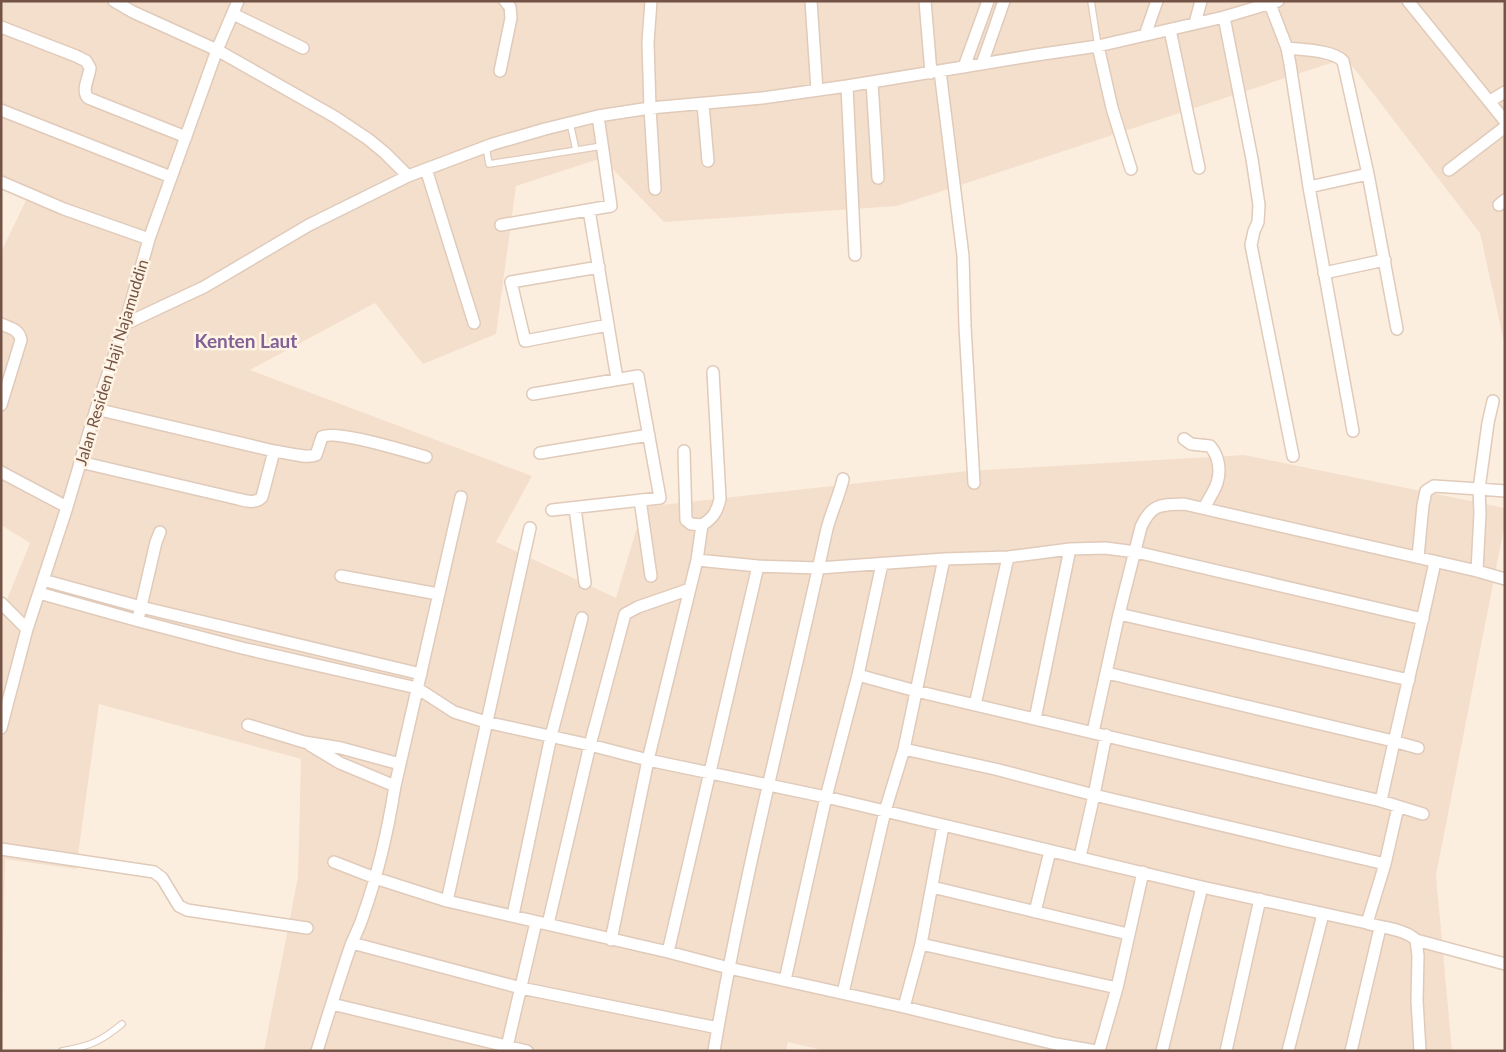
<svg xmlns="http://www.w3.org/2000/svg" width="1506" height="1052" font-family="Lato,sans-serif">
<rect width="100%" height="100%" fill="#fceede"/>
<path fill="#f4dfcc" d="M1 1H1505V346L1480 233 1346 58 897 206 664 222 602 158 516 186 496 334 423 364 375 303 250 370 532 476 496 542 616 598 643 507 968 471 1244 455 1505 508V523L1436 875 1452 1051H826L788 1042 786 1051H264L298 877 301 759 99 704 76 869 5 859 1 1051V614L30 543 1 525V252L30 192 1 182Z"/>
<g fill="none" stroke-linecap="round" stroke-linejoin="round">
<defs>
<path id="service" d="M1091 1 1098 46
M570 123 576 150
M486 147 489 164 602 146
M62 1051C90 1046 100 1042 122 1024"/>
<path id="minor" d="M114 1 133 12 217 50 335 117 368 139 385 153 408 176
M651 1 648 42 650 108 655 189
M811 1 817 90
M925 1 931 73
M1408 1 1505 121
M1270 4 1287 48 1290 64 1309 187 1353 431
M233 14 303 48
M1224 17 1252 159 1259 205 1258 222 1254 231 1251 245 1293 456
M1195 23 1201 1
M1 27 76 56 86 61 90 68C89 78 81 90 88 98L186 137
M1170 30 1199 168
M1145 35 1157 1
M1098 46 1112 108 1131 169
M1287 48C1303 50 1332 50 1343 61L1368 174
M982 64 1004 1
M964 67 988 1
M500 71 511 18 510 7 505 1
M940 71 963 256 965 326 974 483
M872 82 878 178
M847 86 855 255
M1490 101 1505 92
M703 104 708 161
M1 110 171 177
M426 169 474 323
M1449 170 1505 127
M1 182 64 209 149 239
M1309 187 1368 174 1397 329
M1499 205 1505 200
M589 210 617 379
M501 225 611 206 598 116
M599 267 511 282 525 341 608 325
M1324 273 1385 260
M1 324C10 328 19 329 21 340L1 405
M125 324 204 287 309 225 408 176 493 144 545 129 598 116 650 108 762 98 847 86 1036 55 1098 46 1224 17 1278 1
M533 394 638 376 660 498 552 510
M96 409 274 451C285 452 306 459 316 455L322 437C335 429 408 452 426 457
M1184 439 1191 444 1210 446C1219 456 1221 471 1217 483 1214 492 1208 500 1204 508
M684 451 686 520 691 524 702 525
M540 453 649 435
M80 462 238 499C246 501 256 504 262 497L274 451
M1 472 67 507
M640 500 651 576
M575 508 585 583
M1418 557 1423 505 1426 491 1434 486 1479 489 1488 423 1493 401
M697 560 758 566 819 568 944 559 1008 557 1070 549 1105 548 1136 552 1423 619
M1477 571 1505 579
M341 576 438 594
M43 580 141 607 421 674
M39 593 139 621 242 648 417 688 454 712 486 722 590 745 648 760 826 797 1202 887 1367 923C1382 928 1405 929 1416 940L1418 956 1417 1000 1420 1051
M1 603 27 629
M1119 614 1409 680
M139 615 156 542 160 532
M1107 673 1393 741 1418 748
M858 675 916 691 1381 801 1423 814
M975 705 1008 557
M1035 719 1070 549
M248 725 304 742 341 748 400 764
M1 728 27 629 67 507 96 409 125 324 149 239 217 50 238 1
M1093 732 1119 614 1141 527C1152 503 1161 505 1184 504L1477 571 1480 513 1479 489 1505 491
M310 745 340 763 395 786
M904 749 995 769 1094 795 1385 864
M1381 801C1398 721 1418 642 1435 562
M1 849 154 872 162 878 179 906 187 910 307 928
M1080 857 1094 795 1106 735
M334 862 375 878 447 901 668 952 729 968 904 1007 1056 1044 1096 1051
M932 887 1128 934
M447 901 530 528
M1035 912 1050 851
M513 915 551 736 582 618
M1367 923 1385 864 1398 807
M548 924 590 745 625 614 638 607 690 589
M611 940 648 760 697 560 702 525C713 518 717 512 720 499L713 372
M1416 940 1505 964
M352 943 521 988 718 1028
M921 944 1117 988
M668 952 758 566
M785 980 826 797 858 675 882 564
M843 993 885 811 904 749 944 559
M332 1004 527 1051
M904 1007 921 944 943 826
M317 1051C328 1015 339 980 351 945 355 935 360 926 363 916 378 874 388 830 395 786L461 497
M506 1051 536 922
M714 1051C743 876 789 705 826 533 830 514 839 497 843 479
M1099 1051 1117 988 1143 872
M1162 1051 1202 887
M1226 1051 1260 899
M1288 1051 1323 914
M1351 1051 1380 928"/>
</defs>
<use href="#service" stroke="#e0caba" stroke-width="8"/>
<use href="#minor" stroke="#e0caba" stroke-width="14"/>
<use href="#service" stroke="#fff" stroke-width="5.5"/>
<use href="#minor" stroke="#fff" stroke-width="11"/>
</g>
<g text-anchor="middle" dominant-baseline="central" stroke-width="5" stroke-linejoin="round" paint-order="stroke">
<g font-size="16" fill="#725346" stroke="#fff3e4">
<text transform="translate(111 362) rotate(-73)">Jalan Residen Haji Najamuddin</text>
</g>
<g font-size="19" font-weight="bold" fill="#816196" stroke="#fff3e4">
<text x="246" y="340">Kenten Laut</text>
</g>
</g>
<rect width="1506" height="1052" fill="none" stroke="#725346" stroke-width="5"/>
</svg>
